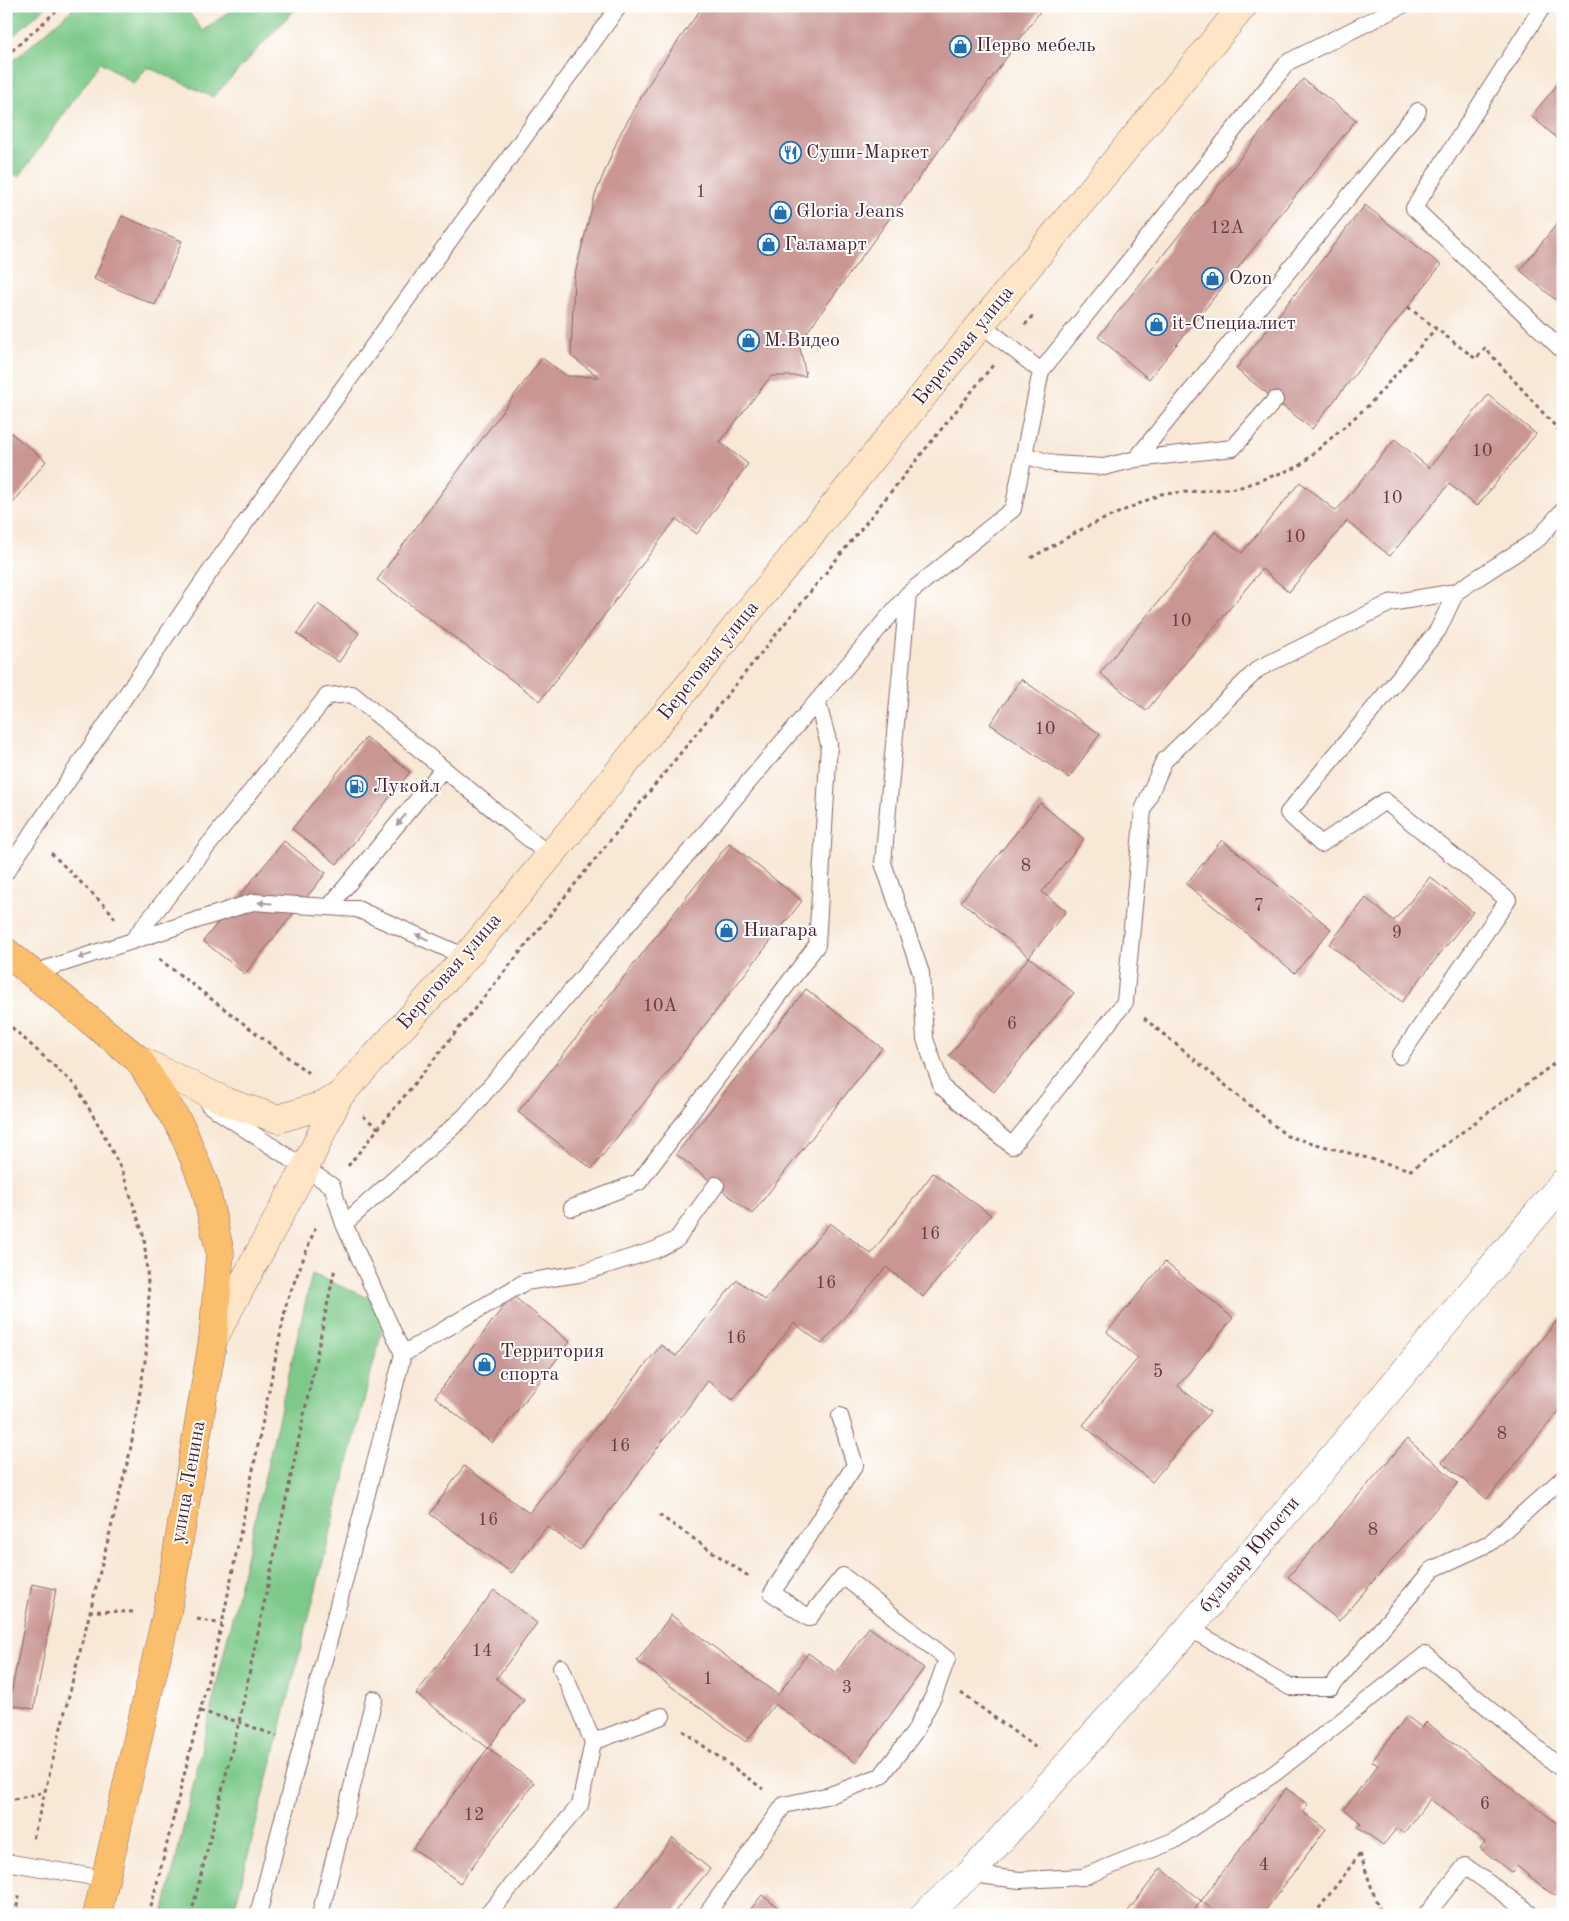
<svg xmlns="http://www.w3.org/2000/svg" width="1569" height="1921" font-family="'Old Standard TT',serif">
<rect width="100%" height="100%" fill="#fff"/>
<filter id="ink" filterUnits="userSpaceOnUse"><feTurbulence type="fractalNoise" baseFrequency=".02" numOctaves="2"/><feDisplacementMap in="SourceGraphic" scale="10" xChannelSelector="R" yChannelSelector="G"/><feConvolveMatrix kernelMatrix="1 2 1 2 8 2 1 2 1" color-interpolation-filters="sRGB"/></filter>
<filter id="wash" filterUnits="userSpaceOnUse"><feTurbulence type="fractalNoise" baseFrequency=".0096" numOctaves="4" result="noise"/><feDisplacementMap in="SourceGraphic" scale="20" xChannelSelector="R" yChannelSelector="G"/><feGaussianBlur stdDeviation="1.12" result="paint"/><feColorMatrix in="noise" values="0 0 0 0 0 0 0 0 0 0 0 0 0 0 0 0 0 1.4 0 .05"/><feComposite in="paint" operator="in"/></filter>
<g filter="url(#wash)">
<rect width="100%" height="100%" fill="#f8e8d6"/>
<path fill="#7cc989" stroke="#63745a" d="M6 6H47L6 42Z
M76 6H184L203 31 236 6H298L213 97 147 67 134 84 101 62 19 177 6 169V67Z
M312 1274 388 1306 233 1915H163Z"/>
<g id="blocks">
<path fill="#c99693" d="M703 6H1044L799 343 806 376H771L720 442 748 464 697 534 676 519 540 701 377 580 542 358 567 376 599 377 571 356 574 278 595 195 620 134 656 72Z
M1563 78V143L1531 116Z
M1303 79 1356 120 1149 379 1098 337Z
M1365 205 1441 265 1312 429 1236 369Z
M122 216 182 241 155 305 94 279Z
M1563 216V306L1520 270Z
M1488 395 1536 434 1477 506 1449 484 1390 556 1347 521 1289 592 1262 569 1146 711 1100 673 1215 532 1242 553 1300 482 1336 511 1395 439 1429 468Z
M6 429 46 461 6 512Z
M318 604 359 633 339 662 297 634Z
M1021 679 1100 734 1069 778 990 724Z
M366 737 410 772 337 864 292 829Z
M1040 803 1084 839 1042 892 1066 911 1029 957 1074 993 994 1092 949 1056 1029 957 961 901Z
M1222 840 1331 929 1295 973 1186 884Z
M284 841 326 873 245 974 203 941Z
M729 843 802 901 592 1169 518 1112Z
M1430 877 1473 912 1402 1002 1329 944 1366 898 1394 921Z
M806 989 882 1048 752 1214 676 1154Z
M933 1173 991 1215 923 1297 886 1267 822 1344 794 1323 733 1400 708 1381 580 1550 547 1526 512 1573 430 1514 464 1466 529 1513 661 1345 676 1356 737 1280 765 1300 830 1223 871 1254Z
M1165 1262 1233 1318 1178 1386 1210 1412 1152 1482 1083 1425 1138 1358 1107 1332Z
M512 1295 570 1342 492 1443 435 1397Z
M1559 1318 1563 1321V1406L1487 1499 1442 1462Z
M1407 1439 1458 1483 1339 1621 1288 1577Z
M32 1584 56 1589 34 1709 9 1705Z
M494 1590 537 1623 496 1679 524 1700 488 1748 416 1694Z
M671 1615 778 1695 808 1653 836 1673 869 1627 924 1668 856 1763 775 1704 746 1742 637 1661Z
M1407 1716 1422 1728 1426 1722 1563 1828V1885L1554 1896 1517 1866 1512 1873 1480 1848 1485 1842 1430 1799 1404 1833 1397 1828 1383 1845 1358 1827 1361 1823 1344 1809 1378 1765 1372 1761Z
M488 1748 534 1783 460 1883 413 1848Z
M1286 1788 1308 1805 1303 1812 1326 1829 1262 1915H1220L1201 1901Z
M673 1838 710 1869 672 1915H611Z
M1161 1868 1201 1901 1191 1915H1125Z
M762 1895 787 1915H746Z"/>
</g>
</g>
<g filter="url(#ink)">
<use href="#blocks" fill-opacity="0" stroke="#876567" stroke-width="1"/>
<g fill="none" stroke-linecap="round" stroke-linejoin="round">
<defs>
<path id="lane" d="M1543 6 1414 208 1563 351
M981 324 1041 371
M1024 455 1054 464 1104 467 1136 459 1418 111
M1136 459 1233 448 1275 400
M908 594 883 863 921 973 925 1039 942 1087 1012 1146 1125 1002 1143 810 1164 761 1258 669 1390 603 1456 592 1539 538 1563 510
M6 872 209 573 619 6
M329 907 443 769
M132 941 327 696 352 694 549 855
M33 973 253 902 357 909 466 957
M1400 1056 1508 900 1385 801 1321 844 1288 813 1438 630 1456 592
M209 1105 332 1186 344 1224 403 1354 258 1915
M572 1208 639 1182 817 945 829 744 817 701
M344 1224 465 1116 908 594 1013 509 1041 371 1288 62 1401 6
M403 1354 525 1282 578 1274 655 1250 677 1239 716 1185
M1189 1628 1290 1687H1331L1433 1569 1490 1543 1563 1478
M561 1667 593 1742 662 1716
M6 1862 106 1879
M970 1874 1020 1880 1083 1877 1173 1841 1275 1773 1425 1655 1563 1770
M320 1915 374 1699
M487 1915 580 1805 593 1742
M706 1915 784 1805 830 1795 881 1776 914 1733 934 1695 947 1659 843 1576 809 1618 772 1593 855 1465 840 1416
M1426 1915 1465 1866 1533 1915"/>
<path id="street" d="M924 1915 970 1874 1189 1628 1563 1183"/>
<path id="secondary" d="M139 1060 227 1102 278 1119 321 1106 339 1096
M213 1339 306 1166 339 1096 466 957 587 811 981 324 1243 6"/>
<path id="primary" d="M6 952 139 1060 182 1129 205 1186 220 1252 213 1339 167 1612 97 1915"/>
</defs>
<use href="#lane" stroke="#876567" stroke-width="18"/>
<use href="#street" stroke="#876567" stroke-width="29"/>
<use href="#secondary" stroke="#876567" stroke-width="29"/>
<use href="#primary" stroke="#876567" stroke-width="29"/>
<path stroke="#876567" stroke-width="3" stroke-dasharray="4 4" stroke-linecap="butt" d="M6 56 62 6
M1408 307 1476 359 1485 348 1563 435
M1025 325 1034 314
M1031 558 1084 528 1161 494 1238 488 1298 467 1369 405 1436 328
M51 853 109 910 116 920
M159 959 311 1075
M1144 1018 1287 1136 1411 1170 1563 1057
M6 1022 76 1086 102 1131 123 1173 144 1237 149 1294 146 1355 130 1452 33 1839
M363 1116 378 1128
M348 1166 993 365
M659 1515 751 1578
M89 1611 136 1612
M197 1619 222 1624
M961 1693 1039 1750
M200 1711 239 1722 277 1736
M683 1731 763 1789
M6 1801 45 1792
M1360 1854 1381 1915
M15 1915 20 1892
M149 1915 222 1624 287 1301 316 1226
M191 1915 239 1722 335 1268
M1314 1915 1360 1854"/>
<use href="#lane" stroke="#fff" stroke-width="16"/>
<use href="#street" stroke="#fff" stroke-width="28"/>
<use href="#secondary" stroke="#fde5c5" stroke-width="28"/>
<use href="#primary" stroke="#fabe6d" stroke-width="28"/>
</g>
<defs><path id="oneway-solid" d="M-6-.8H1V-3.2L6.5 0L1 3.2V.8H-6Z" transform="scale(1.25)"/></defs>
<g fill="#ae9aa0">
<use href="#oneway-solid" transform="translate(401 820) rotate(130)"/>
<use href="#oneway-solid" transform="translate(265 903) rotate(-176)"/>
<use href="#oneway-solid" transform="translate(422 937) rotate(-156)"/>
<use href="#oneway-solid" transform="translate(85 956) rotate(162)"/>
</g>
</g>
<defs>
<symbol id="shop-ring" viewBox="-11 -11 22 22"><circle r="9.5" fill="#fff" stroke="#1f6fb2" stroke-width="1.5"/><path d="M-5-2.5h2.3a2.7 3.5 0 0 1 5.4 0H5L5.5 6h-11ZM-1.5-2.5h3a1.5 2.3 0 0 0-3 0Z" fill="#1f6fb2"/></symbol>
<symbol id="restaurant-ring" viewBox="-11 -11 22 22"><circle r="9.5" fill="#fff" stroke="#1f6fb2" stroke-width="1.5"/><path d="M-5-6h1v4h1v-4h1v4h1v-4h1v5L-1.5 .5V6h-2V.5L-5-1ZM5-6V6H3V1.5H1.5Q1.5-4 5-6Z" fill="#1f6fb2"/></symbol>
<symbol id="fuel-ring" viewBox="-11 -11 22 22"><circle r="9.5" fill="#fff" stroke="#1f6fb2" stroke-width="1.5"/><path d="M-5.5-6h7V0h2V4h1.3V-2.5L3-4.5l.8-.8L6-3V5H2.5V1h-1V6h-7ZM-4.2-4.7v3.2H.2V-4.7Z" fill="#1f6fb2"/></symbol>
</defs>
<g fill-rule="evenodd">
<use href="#shop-ring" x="948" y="34" width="25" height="25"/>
<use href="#restaurant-ring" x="778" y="140" width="25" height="25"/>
<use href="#shop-ring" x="768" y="200" width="25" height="25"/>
<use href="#shop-ring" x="756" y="232" width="25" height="25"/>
<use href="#shop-ring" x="1200" y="266" width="25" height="25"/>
<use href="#shop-ring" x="1144" y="312" width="25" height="25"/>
<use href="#shop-ring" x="736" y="328" width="25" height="25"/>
<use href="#fuel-ring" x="344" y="774" width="25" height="25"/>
<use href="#shop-ring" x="714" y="918" width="25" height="25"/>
<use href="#shop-ring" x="472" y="1352" width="25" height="25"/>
</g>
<g text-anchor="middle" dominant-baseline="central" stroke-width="4" stroke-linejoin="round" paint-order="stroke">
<g font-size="18" fill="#6a3d45">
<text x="701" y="192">1</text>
<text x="1227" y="228">12А</text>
<text x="1482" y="451">10</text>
<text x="1392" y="498">10</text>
<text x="1295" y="537">10</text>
<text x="1181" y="621">10</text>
<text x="1045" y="729">10</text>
<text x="1026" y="866">8</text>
<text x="1259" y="906">7</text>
<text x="1397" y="933">9</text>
<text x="660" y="1006">10А</text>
<text x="1012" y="1024">6</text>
<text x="930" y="1234">16</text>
<text x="826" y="1283">16</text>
<text x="736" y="1338">16</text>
<text x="1158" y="1372">5</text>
<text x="1502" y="1434">8</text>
<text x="620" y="1446">16</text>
<text x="488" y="1520">16</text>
<text x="1373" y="1530">8</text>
<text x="482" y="1651">14</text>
<text x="708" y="1679">1</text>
<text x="847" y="1688">3</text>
<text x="1485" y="1804">6</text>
<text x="474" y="1815">12</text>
<text x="1264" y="1865">4</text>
</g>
<g font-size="20" fill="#4a1f2b" stroke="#fff" text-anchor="start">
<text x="976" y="46">Перво мебель</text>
<text x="806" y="153">Суши-Маркет</text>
<text x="796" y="212">Gloria Jeans</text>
<text x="784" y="245">Галамарт</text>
<text x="1229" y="279">Ozon</text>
<text x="1172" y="324">it-Специалист</text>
<text x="764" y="341">М.Видео</text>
<text x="373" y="787">Лукойл</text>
<text x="743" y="931">Ниагара</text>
<text x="500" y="1352">Территория<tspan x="500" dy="23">спорта</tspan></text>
</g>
<g font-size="20" fill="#4a1f2b" stroke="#fff">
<text transform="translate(964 346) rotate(-51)">Береговая улица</text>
<text transform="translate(709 661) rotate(-51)">Береговая улица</text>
<text transform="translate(450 972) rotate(-49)">Береговая улица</text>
<text transform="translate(189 1482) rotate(-80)">улица Ленина</text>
<text transform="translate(1250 1555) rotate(-50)">бульвар Юности</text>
</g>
</g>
<rect width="1569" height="1921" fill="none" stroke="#fff" stroke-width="25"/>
</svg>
